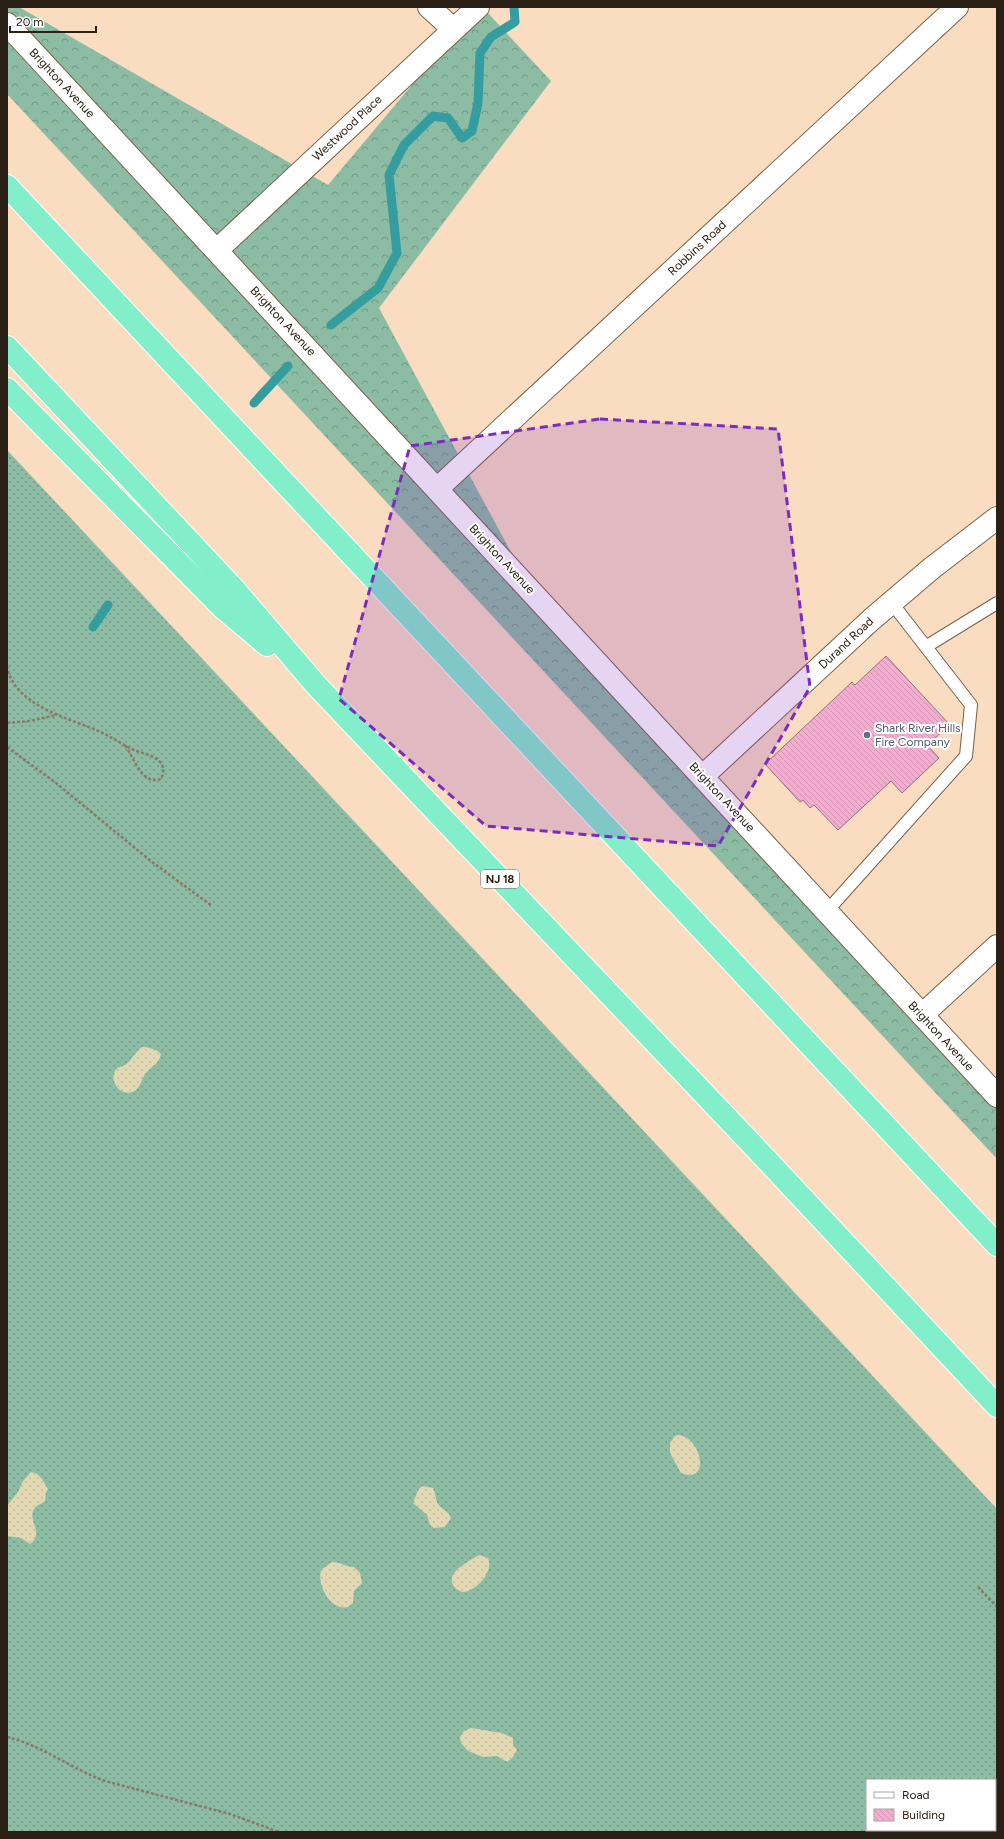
<svg xmlns="http://www.w3.org/2000/svg" width="1004" height="1839" font-family="Figtree,sans-serif">
<defs>
<pattern id="grass-dots" width="8" height="8" patternUnits="userSpaceOnUse"><rect width="8" height="8" fill="#8cbca3"/><path d="M2 2h.1M6 6h.1" fill="none" stroke="#739884" stroke-width="1.8" stroke-linecap="round"/></pattern>
<pattern id="forest-crowns" width="20" height="18" patternUnits="userSpaceOnUse"><rect width="20" height="18" fill="#8cbca3"/><path d="M2 6a3 3 0 1 1 6 0M12 15a3 3 0 1 1 6 0" fill="none" stroke="#739884"/></pattern>
<pattern id="sand-dots" width="8" height="8" patternUnits="userSpaceOnUse"><rect width="8" height="8" fill="#e2d8b3"/><path d="M2 2h.1M6 6h.1" fill="none" stroke="#c2b999" stroke-width="1.8" stroke-linecap="round"/></pattern>
<pattern id="building-back-hatch" width="6" height="6" patternUnits="userSpaceOnUse"><rect width="6" height="6" fill="#f4add0"/><path d="M-1 5l2 2M0 0l6 6M5-1l2 2" fill="none" stroke="#d195b2"/></pattern>
</defs>
<rect width="100%" height="100%" fill="#fadcc1"/>
<path fill="url(#grass-dots)" fill-rule="evenodd" d="M7 450 997 1509V1832H7ZM867 1780H995V1830H867Z"/>
<path fill="url(#forest-crowns)" d="M7 7H19L328 185 448 42 486 11 551 81 379 308 532 591 997 1099V1159L7 94Z"/>
<path fill="url(#sand-dots)" d="M142 1047C149 1047 156 1049 161 1054 159 1064 152 1066 146 1073 142 1078 141 1085 137 1089 125 1100 108 1084 115 1071 118 1066 121 1067 125 1065 132 1061 135 1051 142 1047Z
M679 1435C702 1438 711 1485 681 1473L670 1453V1443L675 1436Z
M31 1472C40 1473 44 1482 48 1489L46 1493 45 1501C42 1504 36 1505 34 1509 27 1521 45 1533 30 1544L21 1538 7 1536V1506L18 1492 23 1481Z
M422 1486 433 1488C436 1493 435 1499 438 1504 442 1510 448 1510 451 1518L445 1527 434 1528 430 1525 427 1515 413 1503 418 1490Z
M479 1555 488 1558C494 1571 477 1591 463 1592 459 1592 455 1588 453 1585 446 1571 470 1561 479 1555Z
M332 1562C340 1562 346 1567 354 1567L360 1573 362 1583 354 1591 353 1603 348 1607C330 1611 317 1585 321 1570Z
M471 1728 502 1733 513 1738V1745L517 1750 513 1757 507 1762 497 1756 483 1757 468 1751 461 1743 460 1737 464 1731Z"/>
<g fill="none" stroke-linecap="round" stroke-linejoin="round">
<path stroke="#339da0" stroke-width="9" d="M331 325 378 288 397 253 389 175 404 145 433 116 448 118 462 138 472 131 478 103 480 53 491 37 515 22 514 7
M254 403 288 366
M93 627 108 605"/>
</g>
<path fill="url(#building-back-hatch)" stroke="#937181" d="M886 656 950 725 927 745 939 758 902 793 891 781 838 830 814 805 810 808 803 800 800 802 765 764 852 682 855 685Z"/>
<g fill="none" stroke-linecap="round" stroke-linejoin="round">
<defs>
<path id="service" d="M927 646 997 603
M827 911 966 756 971 705 891 602"/>
<path id="minor" d="M429 7 453 29
M217 250 478 7
M437 489 957 7
M703 776 872 619 932 568 997 518
M922 1015 997 946"/>
<path id="tertiary" d="M7 24 997 1096"/>
<path id="motorway" d="M7 186 997 1245
M7 347 234 589 317 686 764 1157 997 1406
M7 389 222 607 267 645"/>
</defs>
<use href="#service" stroke="#7a6049" stroke-width="14"/>
<use href="#minor" stroke="#7a6049" stroke-width="24"/>
<use href="#tertiary" stroke="#7a6049" stroke-width="24"/>
<use href="#motorway" stroke="#fff" stroke-width="24"/>
<path stroke="#8b7866" stroke-width="2.5" stroke-dasharray="3 2" stroke-linecap="butt" d="M7 666C14 706 69 718 101 732 111 737 120 743 130 748 139 753 151 754 158 760 165 766 164 772 161 779 142 786 134 758 125 745
M7 723 29 721 57 715
M7 747 56 783 152 862 212 906
M978 1587 997 1607
M7 1737C41 1745 72 1769 105 1781L230 1814 279 1832"/>
<use href="#service" stroke="#fff" stroke-width="12"/>
<use href="#minor" stroke="#fff" stroke-width="22"/>
<use href="#tertiary" stroke="#fff" stroke-width="22"/>
<use href="#motorway" stroke="#83eeca" stroke-width="22"/>
</g>
<path fill="#7b2cbf" fill-opacity="0.2" stroke="#7b2cbf" stroke-width="3" stroke-dasharray="8 5" stroke-linejoin="round" d="M600 419 778 429 810 687 718 846 486 826 339 699 410 446Z"/>
<circle fill="#5c6f8a" stroke="#fff" stroke-width="1.5" cx="867" cy="735" r="4"/>
<g text-anchor="middle" dominant-baseline="central" stroke-width="4" stroke-linejoin="round" paint-order="stroke">
<rect fill="#fff" stroke="#6b635c" stroke-width="1" x="481" y="870" width="38" height="18" rx="3"/>
<g font-size="11" font-weight="bold" fill="#2b2016">
<text x="500" y="879">NJ 18</text>
</g>
<g font-size="12" fill="#2b2016" stroke="#fff">
<text transform="translate(62 83) rotate(47)">Brighton Avenue</text>
<text transform="translate(347 128) rotate(-43)">Westwood Place</text>
<text transform="translate(697 248) rotate(-43)">Robbins Road</text>
<text transform="translate(283 321) rotate(47)">Brighton Avenue</text>
<text transform="translate(502 559) rotate(47)">Brighton Avenue</text>
<text transform="translate(846 643) rotate(-43)">Durand Road</text>
<text transform="translate(722 797) rotate(47)">Brighton Avenue</text>
<text transform="translate(941 1036) rotate(47)">Brighton Avenue</text>
</g>
<g font-size="12" fill="#4e5e75" stroke="#fff" text-anchor="start">
<text x="875" y="728">Shark River Hills<tspan x="875" dy="14">Fire Company</tspan></text>
</g>
</g>
<rect width="1004" height="1839" fill="none" stroke="#2b2016" stroke-width="16"/>
<rect x="866" y="1779" width="130" height="52" fill="#ffffff" stroke="#aaa6a2"/>
<rect x="874" y="1792" width="20" height="6" fill="#ffffff" stroke="#aaa6a2"/>
<text x="902" y="1799" font-size="12" fill="#2b2016">Road</text>
<rect x="874" y="1809" width="20" height="12" fill="url(#building-back-hatch)" stroke="#aaa6a2"/>
<text x="902" y="1819" font-size="12" fill="#2b2016">Building</text>
<path d="M10 26v6h86v-6" fill="none" stroke="#2b2016" stroke-width="2"/>
<text x="16" y="26" font-size="12" fill="#2b2016" stroke="#ffffff" stroke-width="3" paint-order="stroke">20 m</text>
</svg>
